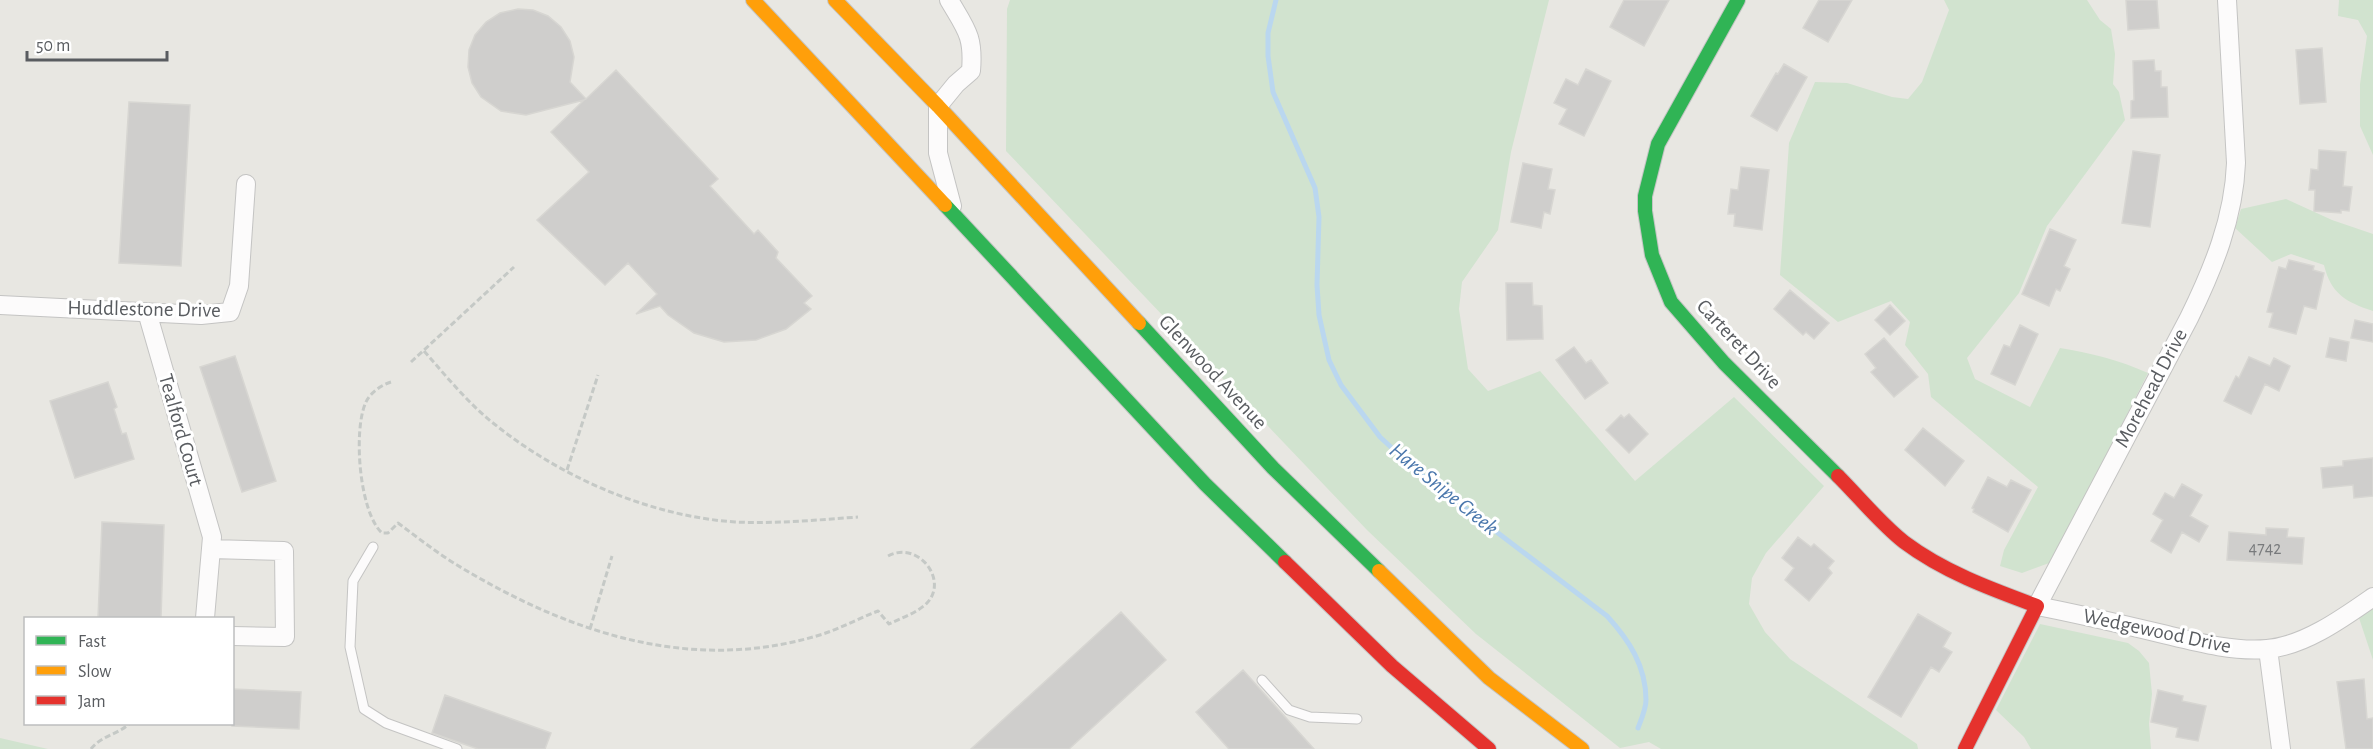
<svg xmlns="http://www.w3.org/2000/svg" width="2373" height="749" font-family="'Alegreya Sans',sans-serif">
<rect width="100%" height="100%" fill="#e8e7e2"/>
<path fill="#d1e3cf" d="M1010 0H1549L1511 152 1498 230 1462 282 1459 309 1468 369 1488 391 1540 371 1635 481 1734 397 1824 486 1766 553 1752 578 1749 604 1765 632 1790 659 1917 744 1918 749H1661L1649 742 1620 748 1476 634 1367 530 1006 151 1007 9Z
M1944 0H2087L2100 20 2111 29 2115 54 2113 84 2119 92 2125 120 2047 226 2019 293 1967 358 1975 379 2030 407 2060 348C2091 353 2119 360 2148 373L2052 562 2022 573 2000 566 2004 550 2038 487 1931 397 1928 374 1905 345 1910 322 1891 301 1838 322 1780 275 1789 143 1815 82 1847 83 1892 97 1908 99 1922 82 1949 10Z
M2339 0H2373V155L2360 126V84L2367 36 2358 20 2338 16Z
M2286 199 2332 220 2373 234V311C2346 302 2331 294 2324 265L2291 254 2272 262 2235 228 2241 209Z
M2373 604V660L2358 615Z
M2040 624 2128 643 2139 651 2149 663 2152 694 2149 724 2151 749H2031L2024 737 1996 710Z
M0 738 48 749H0Z"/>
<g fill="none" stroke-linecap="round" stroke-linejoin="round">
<path stroke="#bad7ef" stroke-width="5" d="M1276 0 1268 33V56L1273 92 1315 188 1319 217 1317 285 1319 315 1329 360 1341 385 1380 437 1418 472 1607 616C1629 640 1646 666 1646 700 1646 709 1641 720 1638 728"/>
</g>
<path fill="#cfcecc" stroke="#d7d6d2" stroke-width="1.5" d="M1624 0H1669L1644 46 1610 27Z
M1819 0H1852L1828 42 1803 28Z
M2126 0H2157L2159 28 2128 30Z
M518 9 533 10 548 16 561 27 570 41 574 57 570 82 586 99 616 70 718 179 710 186 754 234 758 230 778 252 776 258 812 296 804 303 811 309 786 329 756 340 724 342 694 333 668 315 660 306 636 314 657 294 628 263 605 285 537 220 589 172 551 132 584 100 526 115 501 111 481 97 472 83 468 67 469 50 475 35 486 22 500 13Z
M2322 48 2326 102 2300 104 2296 50Z
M2154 60 2155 71H2161V87H2167L2168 117 2131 118V101L2134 100 2133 61Z
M1784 64 1807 77 1777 131 1751 116 1776 73 1778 74Z
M1586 69 1611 81 1584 136 1559 124 1567 109 1554 103 1566 79 1578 85Z
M129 102 190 105 181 266 119 263Z
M2319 150 2346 152 2343 186 2352 187 2349 211 2341 210V213L2314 211 2315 190H2309L2311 169 2318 170Z
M2133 151 2160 155 2150 227 2122 223Z
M1523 163 1552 169 1548 189 1555 190 1550 214 1544 212 1541 228 1511 222Z
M1741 167 1769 170 1762 230 1734 226 1735 214H1728L1731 189 1738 190Z
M2050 229 2076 240 2064 266 2070 269 2060 291 2056 289 2049 306 2022 294Z
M2289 260 2314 266 2313 270 2324 273 2316 309 2304 306 2296 334 2269 327 2273 313 2267 312 2279 267 2286 269Z
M1506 283H1532L1533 305 1542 306 1543 339 1507 340Z
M1790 290 1829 323 1814 339 1806 332 1803 335 1774 309Z
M1890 305 1905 321 1890 335 1875 320Z
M2355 320 2373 324V342L2351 338Z
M2020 325 2038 334 2015 385 1991 374 2004 345 2010 347Z
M1884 338 1918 377 1894 397 1871 372 1876 368 1865 354Z
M2330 338 2349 342 2346 361 2326 357Z
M1574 347 1586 363 1591 360 1608 383 1585 399 1556 360Z
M235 356 276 481 242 492 200 367Z
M2249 357 2270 366 2274 358 2290 366 2279 391 2265 384 2251 414 2224 401 2236 376 2239 378Z
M108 382 117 407 114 409 122 434 126 433 134 459 75 478 50 401Z
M1629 414 1648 434 1629 453 1606 430 1621 415 1624 418Z
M1923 428 1964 461 1945 486 1905 450Z
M2373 458V496L2354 498 2353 485 2323 488 2321 468 2343 466V461Z
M1988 477 2007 487 2011 480 2031 490 2008 532 1973 512 1974 509 1972 508Z
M2182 484 2202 495 2190 516 2208 526 2199 542 2182 532 2171 553 2151 541 2163 520 2153 514 2165 493 2174 498Z
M102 522 164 525 161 618H98Z
M2266 528 2288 529 2287 537 2304 538 2302 564 2227 560 2229 532 2266 535Z
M1798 537 1811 547 1814 544 1834 561 1828 568 1832 573 1809 601 1785 580 1794 568 1782 558Z
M1121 612 1166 660 1069 749H971Z
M1918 614 1951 633 1943 647 1952 652 1939 672 1931 667 1901 717 1868 697Z
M1243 670 1314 749H1229L1196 712Z
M2364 679 2367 719 2373 718V749H2346L2337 682Z
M232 689 301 692 299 729 232 726Z
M2158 690 2183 696 2182 701 2206 706 2198 741 2176 737 2178 728 2151 722Z
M445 695 551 733 545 749H478L432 733Z"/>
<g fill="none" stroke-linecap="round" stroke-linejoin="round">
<defs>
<path id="lane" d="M373 547 353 581 350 647 364 709 386 723 457 749
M1262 680 1289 710 1310 717 1357 719"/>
<path id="street" d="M949 0C966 29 974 36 971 71L956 84 938 106V153L952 206
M2227 0 2236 163C2234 218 2213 269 2189 318L2037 606C2079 614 2121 624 2163 634 2196 642 2233 652 2267 649 2304 646 2343 618 2373 597
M0 305 201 315 230 312 239 286 246 184
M147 312 212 537 205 618
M211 549 284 551 285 637 232 636
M2268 649 2281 749"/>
<path id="fast" d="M1738 0 1658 144 1645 196V211L1652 255 1671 302 1724 363 1838 476
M945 205 1205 484 1285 562
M1139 323 1273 468 1379 571"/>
<path id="slow" d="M753 0 945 205
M835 0 938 106 1139 323
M1379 571 1489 678 1582 749"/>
<path id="jam" d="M1838 476C1859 497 1881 524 1904 542 1944 572 1991 589 2037 606L1965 749
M1285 562 1392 666 1489 749"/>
</defs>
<use href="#lane" stroke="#c4c4c3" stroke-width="11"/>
<use href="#street" stroke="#c4c4c3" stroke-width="20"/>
<use href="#fast" stroke="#c4c5c4" stroke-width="16"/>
<use href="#slow" stroke="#c4c5c4" stroke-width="16"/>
<use href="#jam" stroke="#c4c5c4" stroke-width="16"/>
<path stroke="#c5c9c6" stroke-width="3" stroke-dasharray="6 3" stroke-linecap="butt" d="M424 351C446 376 467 402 493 423 560 477 649 516 735 522 776 524 817 520 858 517
M411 362 514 267
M391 382C381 385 370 393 366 402 353 429 359 512 382 533H388L398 523C417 537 437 553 457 565 569 633 693 675 823 634 841 628 860 618 878 611L889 624C901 618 917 613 927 603 949 580 918 540 888 556
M567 470 598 375
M590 629 612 556
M91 749C102 735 117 735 129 724"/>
<use href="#lane" stroke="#fcfbfb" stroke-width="9"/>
<use href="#street" stroke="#fcfbfb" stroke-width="18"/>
<use href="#fast" stroke="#30b455" stroke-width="14"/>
<use href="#slow" stroke="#ff9f0a" stroke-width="14"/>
<use href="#jam" stroke="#e5322d" stroke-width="14"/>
</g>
<g text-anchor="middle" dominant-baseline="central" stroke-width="6" stroke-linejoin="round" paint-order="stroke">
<g font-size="18" fill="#787a7c">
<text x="2265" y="549">4742</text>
</g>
<g font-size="21" fill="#595c60" stroke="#fff">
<text transform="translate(144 309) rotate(1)">Huddlestone Drive</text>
<text transform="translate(1739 344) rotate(47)">Carteret Drive</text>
<text transform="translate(1213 372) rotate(47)">Glenwood Avenue</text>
<text transform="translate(2151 388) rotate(-62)">Morehead Drive</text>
<text transform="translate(181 430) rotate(74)">Tealford Court</text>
<text transform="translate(2157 631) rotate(12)">Wedgewood Drive</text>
</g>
<g font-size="22" font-style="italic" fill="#4a77ac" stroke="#fff">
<text transform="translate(1444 489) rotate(39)">Hare Snipe Creek</text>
</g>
</g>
<rect x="24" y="617" width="210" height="108" fill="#ffffff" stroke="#bdbebf" stroke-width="1.5"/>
<rect x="36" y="636" width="30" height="9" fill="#30b455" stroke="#bdbebf" stroke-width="1.5"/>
<text x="78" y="647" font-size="18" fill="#595c60">Fast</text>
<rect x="36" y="666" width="30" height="9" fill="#ff9f0a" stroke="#bdbebf" stroke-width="1.5"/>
<text x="78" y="677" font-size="18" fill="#595c60">Slow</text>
<rect x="36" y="696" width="30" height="9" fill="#e5322d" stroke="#bdbebf" stroke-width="1.5"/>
<text x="78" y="707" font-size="18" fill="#595c60">Jam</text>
<path d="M27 51v9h140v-9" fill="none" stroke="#595c60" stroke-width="3"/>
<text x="36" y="51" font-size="18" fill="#595c60" stroke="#ffffff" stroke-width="4.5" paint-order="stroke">50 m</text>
</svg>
